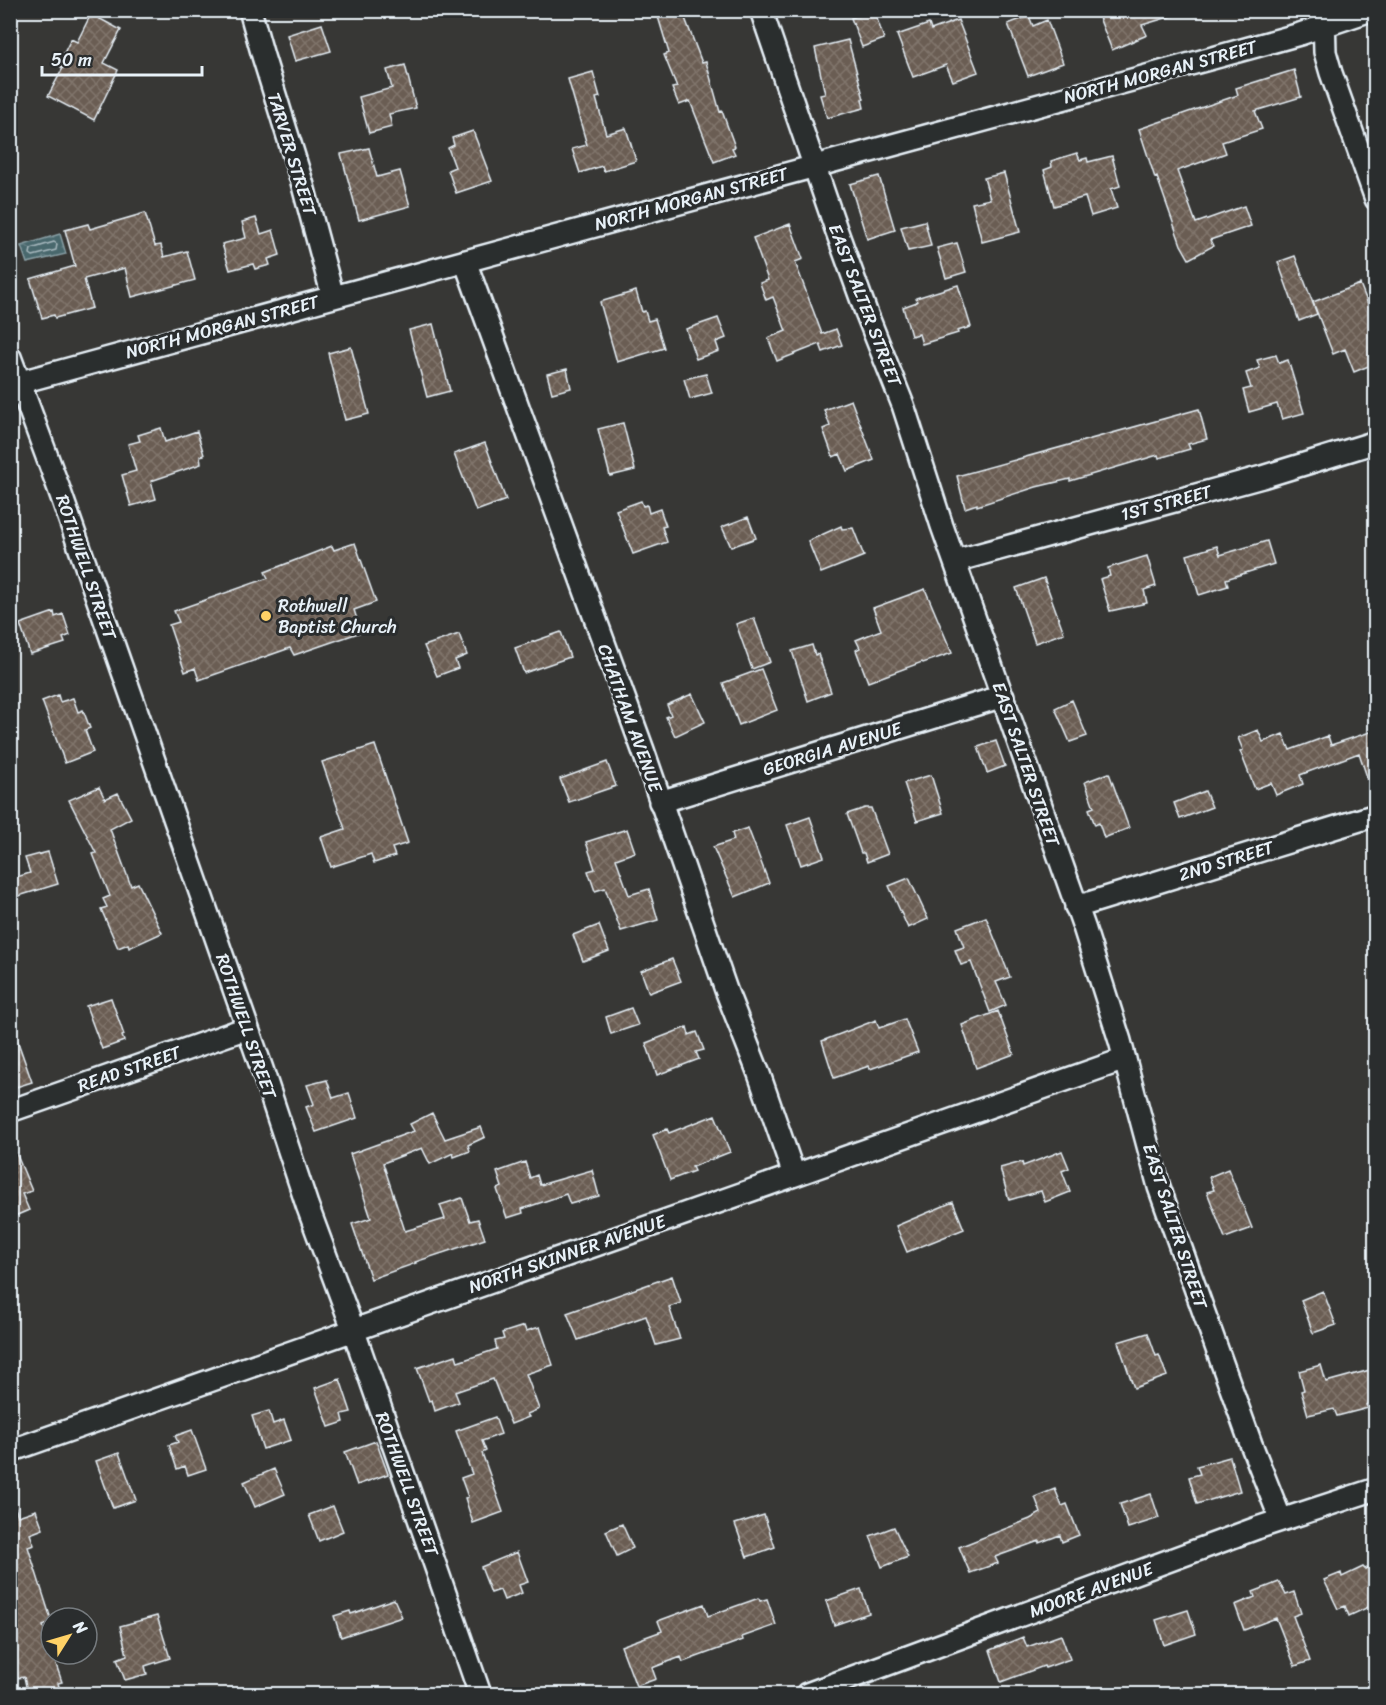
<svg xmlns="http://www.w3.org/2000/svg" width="1386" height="1705" font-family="Sriracha,sans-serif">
<defs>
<pattern id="water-ripples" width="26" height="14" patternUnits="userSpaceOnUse" patternTransform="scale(1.5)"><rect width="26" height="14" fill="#4a686d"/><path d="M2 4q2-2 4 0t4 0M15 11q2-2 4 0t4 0" fill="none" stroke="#647e83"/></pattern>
<pattern id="building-cross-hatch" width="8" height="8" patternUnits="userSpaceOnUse" patternTransform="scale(1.5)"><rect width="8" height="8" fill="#6b5d52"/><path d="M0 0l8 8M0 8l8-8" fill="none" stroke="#80756c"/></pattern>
</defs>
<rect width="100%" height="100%" fill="#373735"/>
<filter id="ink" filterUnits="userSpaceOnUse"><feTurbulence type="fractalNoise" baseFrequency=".0167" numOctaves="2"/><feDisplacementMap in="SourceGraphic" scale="12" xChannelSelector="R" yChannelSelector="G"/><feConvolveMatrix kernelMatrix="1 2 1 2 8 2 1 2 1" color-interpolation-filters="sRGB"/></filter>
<g filter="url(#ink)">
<path fill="url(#water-ripples)" stroke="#899fa5" stroke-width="1.5" d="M60 234 66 254 27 263 21 246Z"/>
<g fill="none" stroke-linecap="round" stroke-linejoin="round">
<path stroke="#a9bac0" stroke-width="1.5" d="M54 242 57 244 56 250 33 256 30 254 31 249Z"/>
</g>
<path fill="url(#building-cross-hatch)" stroke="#e8f1f8" stroke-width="1.5" d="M656 10H682L702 63 706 62 720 112 722 111 735 147 732 148 735 154 714 162 690 101 679 105 672 88 677 87 664 55 669 53Z
M874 10 884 39 862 47 851 18Z
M1096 10H1176V15L1142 25 1147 35 1112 50Z
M91 14 121 30 104 63 118 70 94 120 48 96 63 68 58 65 71 39 77 42Z
M1029 16 1033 26 1047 20 1063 63 1028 76 1008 24Z
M958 20 978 72 953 81 946 65 913 77 897 35 929 24 931 30Z
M322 24 331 51 295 61 287 35Z
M848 40 864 99H862L864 108 827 118 820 95 825 94 815 48Z
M405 65 416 108 389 114 392 127 369 133 359 97 392 88 387 70Z
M1294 70 1301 97 1255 111 1262 129 1222 142 1226 153 1177 171 1196 223 1244 206 1251 226 1210 240 1213 246 1189 259 1181 245 1157 177 1155 178 1139 129 1238 95 1236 88Z
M593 72 600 97 596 98 606 134 626 128 636 161 604 171 602 166 580 173 572 149 587 145 568 79Z
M473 131 492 181 456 193 448 170 455 167 448 148 454 145 452 138Z
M369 148 377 177 400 171 410 206 359 220 341 154Z
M1077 153 1080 160 1087 158 1088 162 1112 156 1120 186 1111 189 1117 208 1091 216 1085 197 1054 206 1044 170 1052 167 1051 161Z
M1004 173 1020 232 982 242 972 203 990 199 984 178Z
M879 176 895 230 867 239 850 184Z
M145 213 155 246 161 245 164 257 187 251 195 280 132 297 125 268 84 279 92 308 55 318 54 315 42 318 30 279 75 266 65 230 88 224 90 229Z
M256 218 261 234 273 230 280 255 268 259 270 265 255 269 253 264 230 270 222 244 246 238 242 222Z
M925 221 931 246 908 251 901 227Z
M790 224 803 259 795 262 822 334 836 329 842 345 823 352 820 344 777 361 768 338 786 331 773 297 766 300 760 283 768 280 753 238Z
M957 243 966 272 946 278 937 248Z
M1295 256 1317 314 1299 321 1278 262Z
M1360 284 1372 314 1376 312V363L1354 372 1345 349 1333 354 1313 302Z
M958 285 971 327 957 331 958 333 922 344 919 334 911 336 903 307 917 302 916 298Z
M636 291 642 312 645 311 648 321 655 319 664 348 617 362 600 302Z
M718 318 726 338 716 342 719 351 696 359 686 329Z
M433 324 450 391 427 397 409 330Z
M351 347 369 414 345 420 328 353Z
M1276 355 1279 363 1288 360 1304 413 1282 419 1277 404 1249 412 1243 390 1251 388 1246 373 1260 368 1257 360Z
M567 369 571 388 552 393 547 374Z
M706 374 712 393 690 399 684 379Z
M851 400 874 460 847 471 840 454 833 457 823 429 830 426 824 410Z
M1199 409 1207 439 1188 444 1190 449 1159 458 1158 455 1070 481V479L1036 487 977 506V504L965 508 957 476Z
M623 423 635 470 610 476 598 429Z
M161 428 165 442 197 431 204 455 200 456 201 464 151 481 156 499 131 506 122 475 136 471 128 444 140 441 138 435Z
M485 443 506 500 476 511 454 454Z
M641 501 643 506 647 505 649 513 660 509 666 526 662 527 667 542 633 554 616 510Z
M748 517 756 538 731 547 722 527Z
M841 526 842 529 853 528 864 556 821 573 808 541Z
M1267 541 1274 564 1226 579 1228 586 1199 595 1187 555 1217 546 1220 555Z
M355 543 376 602 354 610 361 632 294 655 290 648 199 680 195 668 185 672 169 625 179 622 174 611 268 578 265 572 332 546 334 550Z
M1147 556 1156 586 1144 590 1147 603 1110 611 1100 579 1110 576 1108 568Z
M1044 578 1064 633 1035 643 1016 588Z
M925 589 952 653 923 663 922 662 868 682 856 650 860 648 856 640 881 630 873 608Z
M54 612 55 617 63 614 70 635 63 638 65 643 30 654 20 624Z
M754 618 770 662 752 669 736 624Z
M561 632 570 657 524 673 515 648Z
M459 634 467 655 455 660 458 668 437 676 424 646Z
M812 645 815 655 818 654 831 692 808 701 792 651Z
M761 669 777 710 739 725 723 683Z
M692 694 705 722 675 736 666 717 671 715 667 705Z
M58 695 60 702 73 698 78 712 83 710 90 728 85 730 93 752 65 763 42 701Z
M1072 700 1087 736 1070 742 1055 708Z
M1258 730 1263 742 1283 734 1290 750 1328 736 1331 745 1376 730V792H1372L1359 753 1300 775 1303 784 1276 795 1271 783 1255 789 1240 751 1243 750 1238 738Z
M996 741 1005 766 987 773 978 747Z
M375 745 408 843 392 848 395 856 374 863 371 854 331 867 321 837 345 829 322 762Z
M607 762 616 786 569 802 560 779Z
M1109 773 1129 828 1104 838 1099 823 1095 825 1089 809 1094 807 1085 782Z
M931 775 943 813 917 821 904 783Z
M99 787 105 799 118 793 131 818 110 829 131 886 138 883 162 933 129 948 128 944 118 948 101 909 107 907 103 899 110 896 93 854 96 853 69 800Z
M1205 791 1212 807 1180 819 1174 803Z
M865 808H871L888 854 867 862 864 853H861L847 814Z
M810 817 824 857 801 865 787 825Z
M748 828 769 883 735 897 713 847 734 840 732 833Z
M627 829 635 852 616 859 629 895 649 889 658 920 621 931 605 888 595 891 588 871 595 869 586 842Z
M48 852 58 884 15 897 10 879 30 873 25 858Z
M909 878 928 919 908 928 889 886Z
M986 917 1010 977 996 982 1006 1005 990 1012 971 962 961 965 955 950 964 947 957 928Z
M599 925 609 951 583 961 573 935Z
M672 959 681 981 649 993 641 971Z
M111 998 124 1035 122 1036 124 1041 102 1049 86 1006Z
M631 1008 638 1025 611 1034 606 1017Z
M998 1011 1014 1054 976 1068 962 1025Z
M905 1019 918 1052 870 1069 869 1066 834 1078 822 1041 876 1020 879 1028Z
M687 1027 689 1035 697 1032 704 1050 696 1052 699 1059 657 1075 646 1043Z
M10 1028H13L32 1082 10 1089Z
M327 1080 333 1098 349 1093 357 1118 316 1132 306 1107 314 1104 307 1085Z
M432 1113 445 1139 481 1127 485 1137 468 1145 470 1151 454 1157 453 1153 430 1164 422 1148 383 1163 405 1231 445 1219 440 1205 462 1198 470 1221 478 1219 485 1239 415 1262 416 1263 371 1279 352 1224 371 1218 350 1154 414 1131 410 1124Z
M715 1115 730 1152 692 1167 694 1171 670 1180 653 1135 667 1129 669 1133Z
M11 1141 32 1191 22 1194 29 1210 10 1218Z
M1062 1151 1069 1168 1062 1171 1070 1192 1045 1202 1041 1191 1009 1200 1000 1168 1022 1162 1023 1166Z
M525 1162 530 1178 537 1175 540 1185 592 1170 599 1196 570 1204 566 1194 522 1209 523 1213 507 1218 497 1189 502 1187 497 1172Z
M1228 1169 1252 1228 1225 1238 1207 1192 1214 1190 1209 1177Z
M953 1202 964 1229 907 1252 896 1226Z
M672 1276 681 1303 669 1307 680 1339 656 1345 646 1316 578 1340 567 1313Z
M1323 1291 1336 1325 1313 1333 1301 1300Z
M524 1326 526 1331 540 1327 553 1365 526 1374 539 1409 527 1414 529 1417 511 1424 493 1379 455 1392 459 1402 435 1411 432 1400 429 1401 417 1368 456 1355 458 1362 497 1349 495 1341 504 1339 502 1333Z
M1148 1333 1156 1356 1159 1355 1167 1376 1134 1388 1118 1342Z
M1321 1365 1326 1382 1370 1370 1376 1391V1402L1366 1405 1368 1408 1337 1416 1334 1409 1308 1415 1301 1391 1304 1390 1299 1371Z
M340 1379 351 1412 342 1414 344 1422 329 1427 315 1388Z
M269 1411 273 1424 284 1420 291 1440 263 1449 252 1416Z
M495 1417 501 1434 482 1441 486 1451 482 1453 503 1512 473 1523 465 1498 468 1497 461 1478 472 1474 456 1431Z
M192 1430 206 1469 188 1475 185 1466 177 1469 169 1445 178 1442 175 1436Z
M376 1441 388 1474 357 1485 345 1452Z
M119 1453 136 1500 113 1508 96 1461Z
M1230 1457 1240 1491 1197 1504 1189 1477 1200 1474 1197 1466Z
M274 1469 285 1494 255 1507 244 1482Z
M1055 1489 1062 1506 1067 1504 1079 1535 1062 1542 1060 1535 1039 1543V1541L995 1557 998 1563 970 1573 959 1547 1030 1519 1041 1513 1035 1497Z
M1151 1494 1159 1518 1128 1528 1120 1504Z
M10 1504H14L18 1516 36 1510 43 1529 30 1534 34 1545 28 1547 51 1619V1623L43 1626 62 1682 58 1683 61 1695H28L24 1677 17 1678 12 1661H10Z
M333 1506 343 1531 319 1541 309 1515Z
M764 1515 775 1547 747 1557 735 1524Z
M622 1524 633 1548 617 1556 606 1531Z
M894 1527 908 1557 882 1567 870 1536Z
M517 1552 528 1582 519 1585 522 1593 504 1600 500 1590 491 1593 481 1567Z
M1376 1564V1594L1369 1597 1373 1605 1349 1616 1345 1606 1338 1609 1324 1580 1341 1573 1342 1577 1363 1567 1365 1569Z
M1279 1582 1286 1595 1294 1592 1301 1613 1293 1616 1310 1661 1295 1666 1276 1618 1244 1630 1235 1605 1255 1597 1253 1592Z
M861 1589 869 1613 834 1625 826 1601Z
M759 1598 760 1601 767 1599 776 1625 742 1637 743 1640 683 1662 681 1657 652 1668 656 1679 636 1686 621 1646 662 1631 658 1621 704 1604 708 1616Z
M394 1599 402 1617 341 1637 334 1616 350 1611 351 1614Z
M1188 1610 1196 1634 1164 1645 1156 1620Z
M157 1616 170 1658 145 1666 147 1674 125 1680 117 1659 127 1655 120 1626Z
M1061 1635 1070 1659 1045 1668 1044 1666 1001 1682 990 1650 1023 1637 1027 1647Z"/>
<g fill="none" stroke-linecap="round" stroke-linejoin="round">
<defs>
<path id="minor" d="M250 10 263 56 302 182 333 297
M761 10 836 229 866 312 903 405 942 526 1084 927 1120 1041 1159 1187 1251 1444 1281 1520
M1324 13 1325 52 1331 73 1376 199
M465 261 643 750 726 990 759 1074 794 1175
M10 357 59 489 262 1069 307 1205 353 1329 480 1694
M10 385 1220 56 1300 34 1371 10
M955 561 1262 477 1376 442
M660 802 1003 696
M1076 907 1376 815
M10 1111 247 1028
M10 1451 1125 1059
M807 1694 1257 1528 1376 1489"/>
</defs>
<use href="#minor" stroke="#e8f1f8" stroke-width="26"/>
<use href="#minor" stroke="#2a2d2e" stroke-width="21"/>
</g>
</g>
<circle fill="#ffd166" stroke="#2a2d2e" stroke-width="2" cx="266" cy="616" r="6"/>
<g text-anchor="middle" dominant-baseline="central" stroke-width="6" stroke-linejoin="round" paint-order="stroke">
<g font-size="18" fill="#e8f1f8" stroke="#2a2d2e">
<text transform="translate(1160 72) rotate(-15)">NORTH MORGAN STREET</text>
<text transform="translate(292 154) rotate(73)">TARVER STREET</text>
<text transform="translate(691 199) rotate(-15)">NORTH MORGAN STREET</text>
<text transform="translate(865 305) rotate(69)">EAST SALTER STREET</text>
<text transform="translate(222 327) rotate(-15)">NORTH MORGAN STREET</text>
<text transform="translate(1166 503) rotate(-15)">1ST STREET</text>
<text transform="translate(86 567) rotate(71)">ROTHWELL STREET</text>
<text transform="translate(630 718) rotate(70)">CHATHAM AVENUE</text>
<text transform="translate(832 749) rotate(-17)">GEORGIA AVENUE</text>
<text transform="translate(1026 764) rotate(71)">EAST SALTER STREET</text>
<text transform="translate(1226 861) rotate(-17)">2ND STREET</text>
<text transform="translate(246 1026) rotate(71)">ROTHWELL STREET</text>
<text transform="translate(129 1069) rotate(-19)">READ STREET</text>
<text transform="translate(1175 1226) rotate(72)">EAST SALTER STREET</text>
<text transform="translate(567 1254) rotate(-19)">NORTH SKINNER AVENUE</text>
<text transform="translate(407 1484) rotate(70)">ROTHWELL STREET</text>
<text transform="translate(1091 1590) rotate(-20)">MOORE AVENUE</text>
</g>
<g font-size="18" fill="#e8f1f8" stroke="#2a2d2e" text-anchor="start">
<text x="278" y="606">Rothwell<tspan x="278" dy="21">Baptist Church</tspan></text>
</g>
</g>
<rect width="1386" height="1705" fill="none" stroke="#2a2d2e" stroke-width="36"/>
<rect x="18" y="18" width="1350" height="1669" fill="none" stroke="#e8f1f8" stroke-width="2" filter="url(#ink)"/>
<g transform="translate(69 1636) rotate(53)"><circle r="28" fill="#2a2d2e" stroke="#767b7f" stroke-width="1.5"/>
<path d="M0-4.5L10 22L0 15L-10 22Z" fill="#ffd166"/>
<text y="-9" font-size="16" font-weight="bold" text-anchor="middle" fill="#e8f1f8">N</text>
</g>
<path d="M42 66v9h160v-9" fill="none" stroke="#e8f1f8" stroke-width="3"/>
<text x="51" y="66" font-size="18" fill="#e8f1f8" stroke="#2a2d2e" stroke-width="4.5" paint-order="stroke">50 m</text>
</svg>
